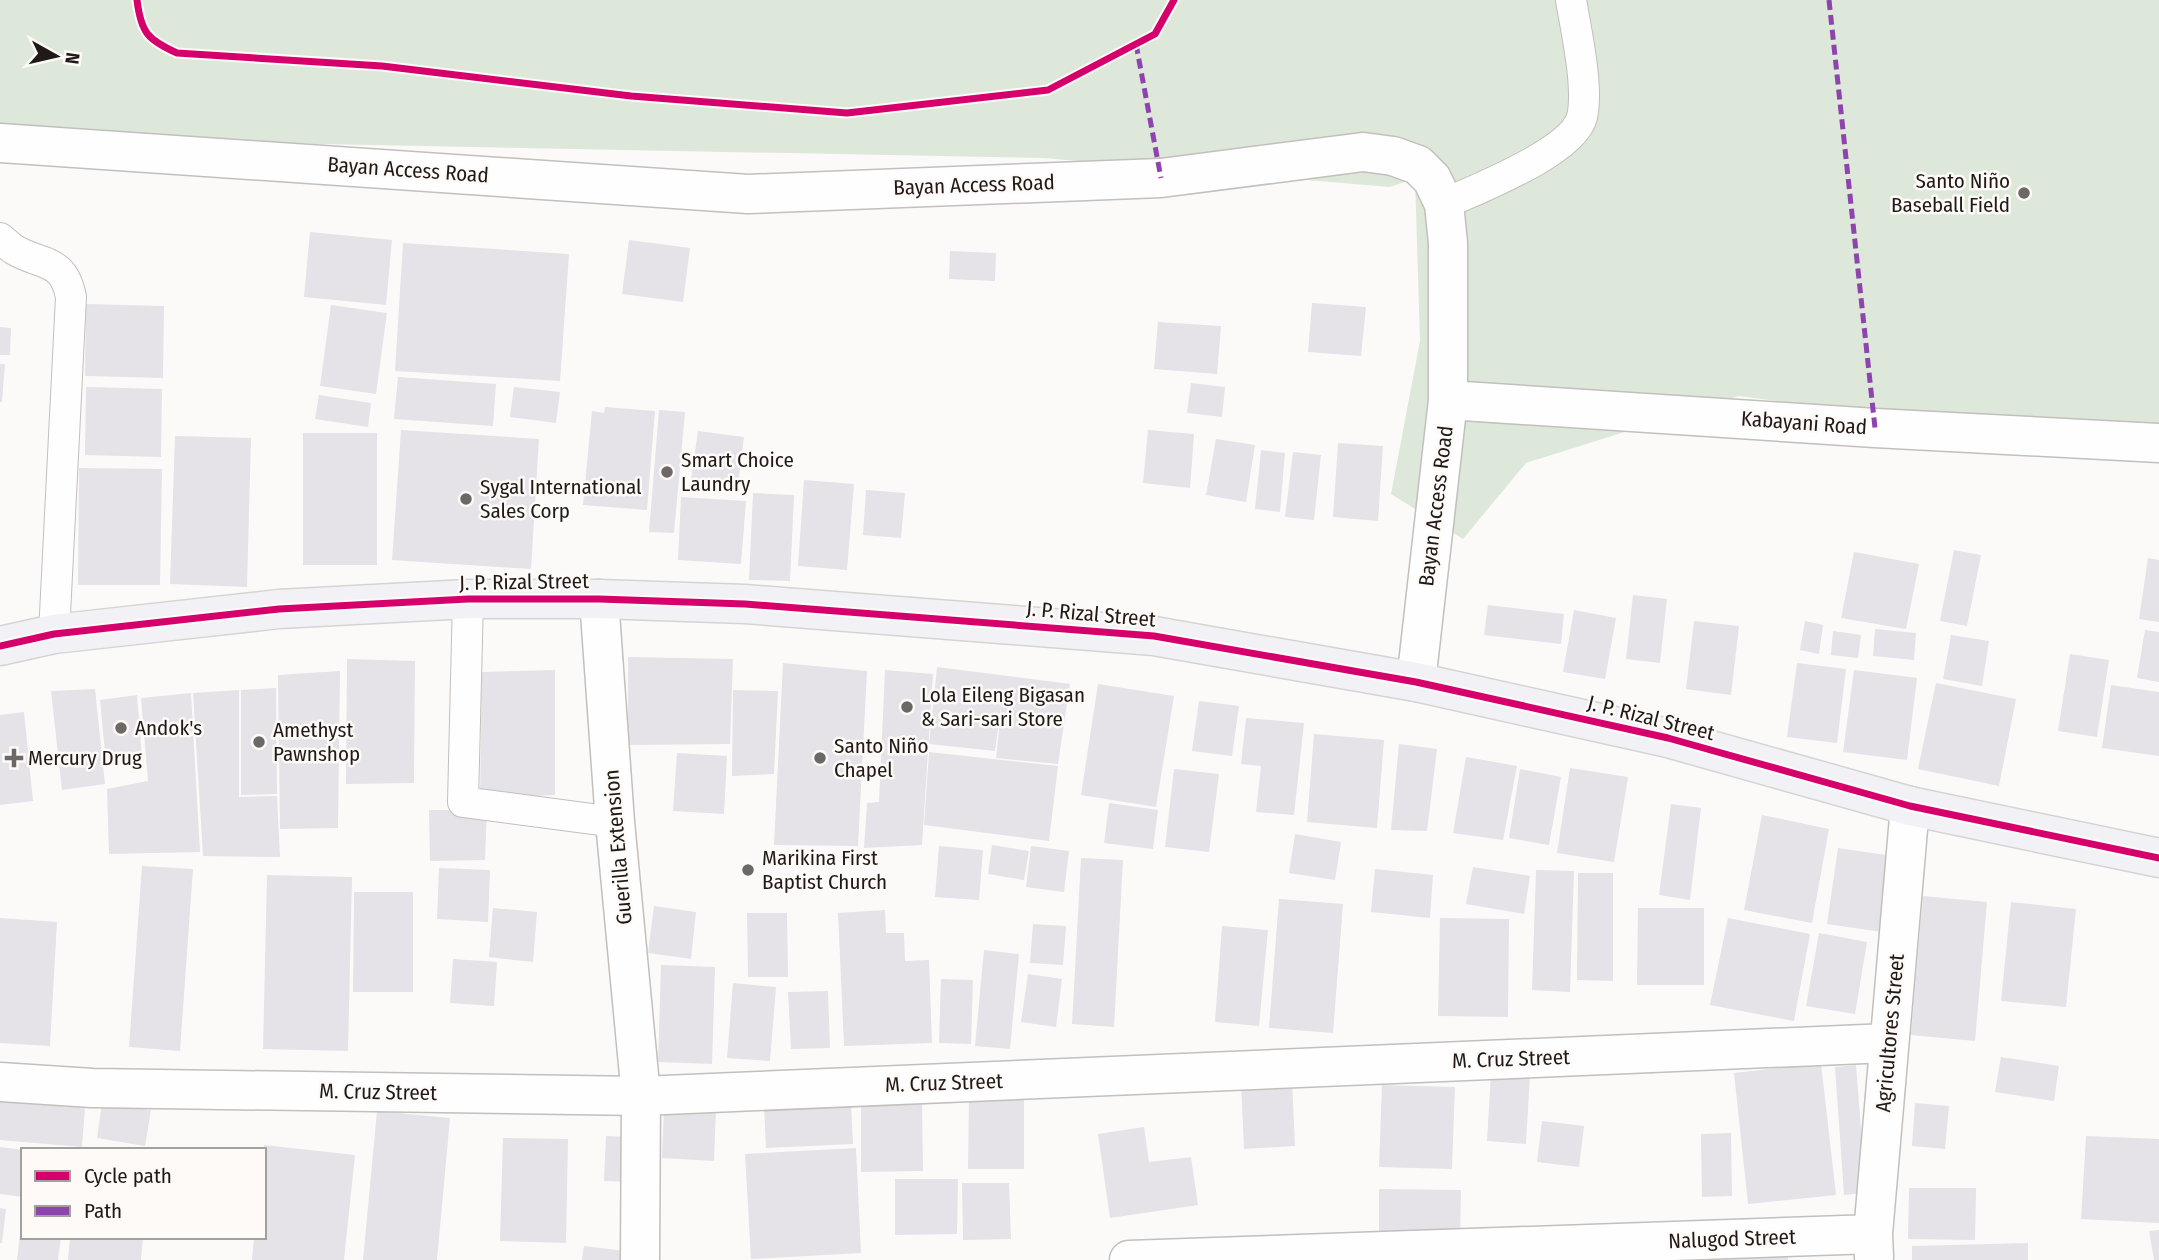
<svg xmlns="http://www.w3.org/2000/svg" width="2159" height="1260" font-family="'Fira Sans Condensed',sans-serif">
<rect width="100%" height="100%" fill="#fcfaf9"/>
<path fill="#dde8da" d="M0 0H2159V452L1739 396 1526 463 1463 539 1391 494 1420 341 1415 178 1390 187 1043 158 0 138Z"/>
<path fill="#e5e2e8" d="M310 232 392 240 386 305 304 297Z
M629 240 690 248 683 302 622 294Z
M403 243 569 254 560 381 395 371Z
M950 251 996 253 995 281 949 279Z
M1312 303 1366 307 1361 356 1308 352Z
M86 304 164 306 163 378 85 376Z
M331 305 387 313 376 394 320 386Z
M1158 322 1221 326 1217 374 1154 369Z
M0 327 11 328 10 355H0Z
M0 364H5L2 402H0Z
M398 377 496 384 493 426 394 419Z
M1191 383 1225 387 1222 417 1187 413Z
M86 387 162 389 161 457 85 455Z
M514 387 560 392 556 423 510 417Z
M319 395 371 403 368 427 315 419Z
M605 407 655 411 647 510 583 505 592 411 604 413Z
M659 410 685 412 674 533 649 532Z
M401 430 539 439 531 569 392 560Z
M1148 430 1194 434 1190 488 1143 483Z
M698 431 744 437 737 493 690 486Z
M303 433H377V565H303Z
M175 436 251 438 247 587 170 584Z
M1216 439 1255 445 1246 502 1206 495Z
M1338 443 1383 446 1378 521 1333 517Z
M1261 450 1285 453 1280 512 1255 509Z
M1293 452 1321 455 1314 520 1285 517Z
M79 468 162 469 160 585H78Z
M804 480 854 484 847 570 798 566Z
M866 490 905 493 901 538 863 535Z
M753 493 794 495 790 581 749 580Z
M681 497 746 501 741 564 678 560Z
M1954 550 1981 555 1967 626 1940 621Z
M1854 552 1919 564 1906 629 1841 618Z
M2148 558 2159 560V622L2139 619Z
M1633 595 1667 599 1660 663 1626 659Z
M1488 605 1564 614 1561 644 1484 635Z
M1574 610 1616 618 1605 679 1563 672Z
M1694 621 1739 626 1731 695 1686 689Z
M1805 621 1823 625 1819 654 1800 650Z
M1875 629 1916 633 1914 660 1873 656Z
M2145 630 2159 632V682L2137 678Z
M1833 631 1861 635 1858 658 1831 655Z
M1951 635 1989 641 1982 686 1943 679Z
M2070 654 2109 660 2097 737 2058 731Z
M628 657 733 659 730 744 628 745Z
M347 659 415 661 414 783 346 784Z
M783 663 867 671 858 846 774 845Z
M1797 663 1846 669 1837 743 1787 737Z
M937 667 1070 684 1058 764 996 758 1003 693 995 751 929 744Z
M555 670V795L480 798 482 672Z
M885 670 933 674 922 845 864 848 867 803 879 802Z
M1854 670 1917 678 1907 760 1843 752Z
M340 671 338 828 280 829 278 675Z
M1936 683 2016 699 1999 786 1918 769Z
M1098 684 1174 696 1156 807 1081 795Z
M2111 685 2159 692V756L2102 748Z
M276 688 277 794 241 795V690Z
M95 689 105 784 62 790 51 691Z
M239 690V797L277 796 280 857 203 856 193 693Z
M733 690 778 691 774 774 732 776Z
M191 693 200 852 109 854 107 789 148 781 141 698Z
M137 695 142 757 106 763 100 700Z
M1199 701 1239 706 1232 756 1192 751Z
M24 712 33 801 0 805V715Z
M1246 718 1304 723 1294 815 1256 812 1261 766 1241 764Z
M1314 734 1384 740 1377 828 1307 822Z
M1399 744 1437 749 1427 831 1391 830Z
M929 752 1058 766 1049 841 924 825Z
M677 753 727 756 724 814 673 811Z
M1466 757 1517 766 1503 840 1453 833Z
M1570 768 1628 777 1614 862 1557 853Z
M1174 769 1219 774 1209 852 1165 847Z
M1520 769 1561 777 1549 845 1509 838Z
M1109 803 1158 810 1153 849 1104 843Z
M1671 804 1701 808 1690 900 1659 895Z
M429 810H487L485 860 430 861Z
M1762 815 1829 829 1812 923 1744 910Z
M1295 834 1341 842 1335 880 1289 873Z
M992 845 1029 851 1024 880 988 874Z
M939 846 983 850 979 900 935 897Z
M1031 846 1069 851 1064 892 1026 887Z
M1838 848 1893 856 1882 932 1827 924Z
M1081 858 1123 860 1114 1027 1072 1024Z
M142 866 193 869 180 1051 129 1047Z
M1473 867 1530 876 1524 914 1466 904Z
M439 868 490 870 488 922 437 919Z
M1375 869 1433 875 1430 918 1371 912Z
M1536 870 1574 871 1570 992 1532 990Z
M1578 873H1613V981L1577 980Z
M267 875 352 877 348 1051 263 1049Z
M354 892H413V992H353Z
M1923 896 1987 902 1975 1041 1911 1035Z
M1279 899 1343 904 1333 1033 1269 1028Z
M2011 902 2076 909 2066 1007 2001 1001Z
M654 906 696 912 691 959 648 953Z
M493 908 537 912 533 962 489 957Z
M1638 908H1704V985H1637Z
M885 910 886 933H904L905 961 929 960 932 1043 844 1046 838 913Z
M747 913H787L788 977H748Z
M0 918 57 922 50 1046 0 1043Z
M1440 918 1509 919 1508 1017 1438 1016Z
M1728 918 1810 934 1794 1021 1710 1005Z
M1033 924 1066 926 1063 965 1030 963Z
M1222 926 1268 930 1259 1026 1215 1022Z
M1819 933 1867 942 1855 1014 1806 1006Z
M984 950 1019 954 1010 1049 975 1046Z
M453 959 497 962 494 1006 450 1003Z
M661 965 715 967 712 1064 658 1062Z
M1028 974 1062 979 1056 1027 1021 1022Z
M941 979 973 980 971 1044 939 1043Z
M733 983 776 987 770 1061 727 1058Z
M828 991 830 1048 791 1049 788 992Z
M2001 1057 2059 1066 2054 1101 1995 1092Z
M1821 1063 1836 1195 1748 1204 1734 1073Z
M1856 1065 1866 1193 1844 1195 1835 1067Z
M1491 1072 1530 1075 1526 1144 1487 1141Z
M1292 1081 1295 1146 1244 1149 1241 1083Z
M1382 1085 1455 1087 1452 1169 1379 1167Z
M969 1094 1024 1095V1169H968Z
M0 1101 85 1108 82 1147 0 1140Z
M861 1101H922L923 1171 861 1172Z
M851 1102 853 1144 766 1148 764 1106Z
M102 1103 151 1110 145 1146 97 1138Z
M1915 1103 1949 1106 1945 1149 1912 1146Z
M664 1107 716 1109 714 1161 662 1158Z
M377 1111 450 1118 437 1260H363Z
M1542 1121 1584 1126 1579 1167 1537 1162Z
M1144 1127 1149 1162 1191 1157 1198 1205 1110 1218 1098 1134Z
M1731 1133 1732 1196 1702 1197 1701 1134Z
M606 1136 634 1137 632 1182 604 1181Z
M2086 1136 2159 1139V1223L2081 1219Z
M503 1138 568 1139 566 1243 500 1241Z
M264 1145 355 1155 344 1260H252L254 1237H264Z
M0 1147 23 1150V1197L0 1194Z
M856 1148 861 1253 751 1259 745 1154Z
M895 1179H958L957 1234 895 1235Z
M962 1183H1009L1011 1239 963 1240Z
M1909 1188H1976L1975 1240 1908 1239Z
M1379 1189 1461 1190 1460 1239 1379 1238Z
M0 1208 6 1209 2 1243H0Z
M21 1226 23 1237H61L58 1260H17Z
M2159 1230V1260H2154L2149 1231Z
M70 1237H143L141 1260H68Z
M2028 1243V1260H1912V1246Z
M1787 1244 1788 1260H1698L1697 1248Z
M584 1246 633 1252 632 1260H582Z"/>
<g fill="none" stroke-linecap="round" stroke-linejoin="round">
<defs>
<path id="service" d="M1444 204C1477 189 1573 152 1582 117 1589 88 1576 30 1571 0
M0 238C4 241 9 246 13 249 41 266 63 257 71 297L54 634
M468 599 463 802 615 822"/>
<path id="minor" d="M0 143 748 194 1161 178 1363 152 1393 156 1418 165 1432 179 1444 204 1448 243V400L1416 682
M1448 400 1875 428 2159 443
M599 599 615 822 641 1096 640 1260
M0 1082 92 1088 641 1096 1888 1043
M1874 1257 1873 1234 1910 806
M1129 1260 1873 1234"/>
<path id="primary" d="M0 646 54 634 279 609 468 599H599L745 604 1154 636 1416 682 1668 738 1910 806 2159 858"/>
</defs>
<use href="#service" stroke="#c2bfbc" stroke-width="32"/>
<use href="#minor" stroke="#c2bfbc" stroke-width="41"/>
<use href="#primary" stroke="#d6d4d3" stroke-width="41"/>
<use href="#service" stroke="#fffefe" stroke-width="30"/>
<use href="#minor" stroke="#fffefe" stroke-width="38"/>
<use href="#primary" stroke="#f2f2f6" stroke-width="38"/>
<path stroke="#8e44ad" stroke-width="5" stroke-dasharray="10 5" stroke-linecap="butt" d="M1829 0 1875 428
M1136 44 1161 178"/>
<defs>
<path id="cycleway" d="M137 0C141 33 148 40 177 53L382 66 631 96 847 113 1048 90 1155 34 1174 0
M0 646 54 634 279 609 468 599H599L745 604 1154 636 1416 682 1668 738 1910 806 2159 858"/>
</defs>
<use href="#cycleway" stroke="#fdfaf8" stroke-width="11"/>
<use href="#cycleway" stroke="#d6006c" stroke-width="7"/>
</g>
<g fill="#6c6866" stroke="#fdfaf8" stroke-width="2.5">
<circle cx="2024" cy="193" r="7"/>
<circle cx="667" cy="472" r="7"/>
<circle cx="466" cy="499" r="7"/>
<circle cx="907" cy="707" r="7"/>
<circle cx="121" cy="728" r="7"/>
<circle cx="259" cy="742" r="7"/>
<path d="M10.5 747.5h7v7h7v7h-7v7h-7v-7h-7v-7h7z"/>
<circle cx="820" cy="758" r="7"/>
<circle cx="748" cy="870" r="7"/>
</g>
<g text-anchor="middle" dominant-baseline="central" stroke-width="5" stroke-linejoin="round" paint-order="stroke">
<g font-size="21" fill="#1f1a17" stroke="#fdfaf8">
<text transform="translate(408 170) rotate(4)">Bayan Access Road</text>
<text transform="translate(974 185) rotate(-2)">Bayan Access Road</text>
<text transform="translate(1804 423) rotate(4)">Kabayani Road</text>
<text transform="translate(1436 506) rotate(-83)">Bayan Access Road</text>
<text transform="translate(524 582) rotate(-1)">J. P. Rizal Street</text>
<text transform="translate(1091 614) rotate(5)">J. P. Rizal Street</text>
<text transform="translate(1651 718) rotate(14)">J. P. Rizal Street</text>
<text transform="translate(618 847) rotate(-95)">Guerilla Extension</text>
<text transform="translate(1890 1033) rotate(-85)">Agricultores Street</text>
<text transform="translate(1511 1059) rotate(-2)">M. Cruz Street</text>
<text transform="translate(944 1083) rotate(-2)">M. Cruz Street</text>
<text transform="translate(378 1092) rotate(1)">M. Cruz Street</text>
<text transform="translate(1732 1239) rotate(-2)">Nalugod Street</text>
</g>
<g font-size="21" fill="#1f1a17" stroke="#fdfaf8" text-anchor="start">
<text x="2010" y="181" text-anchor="end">Santo Niño<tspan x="2010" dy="24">Baseball Field</tspan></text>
<text x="681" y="460">Smart Choice<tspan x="681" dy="24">Laundry</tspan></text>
<text x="480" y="487">Sygal International<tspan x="480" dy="24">Sales Corp</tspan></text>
<text x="921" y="695">Lola Eileng Bigasan<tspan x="921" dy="24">&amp; Sari-sari Store</tspan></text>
<text x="135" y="728">Andok's</text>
<text x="273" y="730">Amethyst<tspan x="273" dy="24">Pawnshop</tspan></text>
<text x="834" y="746">Santo Niño<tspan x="834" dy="24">Chapel</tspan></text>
<text x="28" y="758">Mercury Drug</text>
<text x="762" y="858">Marikina First<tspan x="762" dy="24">Baptist Church</tspan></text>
</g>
</g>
<rect x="21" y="1148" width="245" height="91" fill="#fdfaf8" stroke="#a4a09e" stroke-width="2"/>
<rect x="35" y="1171" width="35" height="10" fill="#d6006c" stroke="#a4a09e" stroke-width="2"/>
<text x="84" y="1183" font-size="21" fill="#1f1a17">Cycle path</text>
<rect x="35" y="1206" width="35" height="10" fill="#8e44ad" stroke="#a4a09e" stroke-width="2"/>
<text x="84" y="1218" font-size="21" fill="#1f1a17">Path</text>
<g transform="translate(56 56) rotate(98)" stroke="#fdfaf8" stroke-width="5" paint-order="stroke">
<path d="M0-5L12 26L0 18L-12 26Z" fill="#1f1a17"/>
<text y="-10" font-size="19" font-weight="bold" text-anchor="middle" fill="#1f1a17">N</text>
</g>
</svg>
